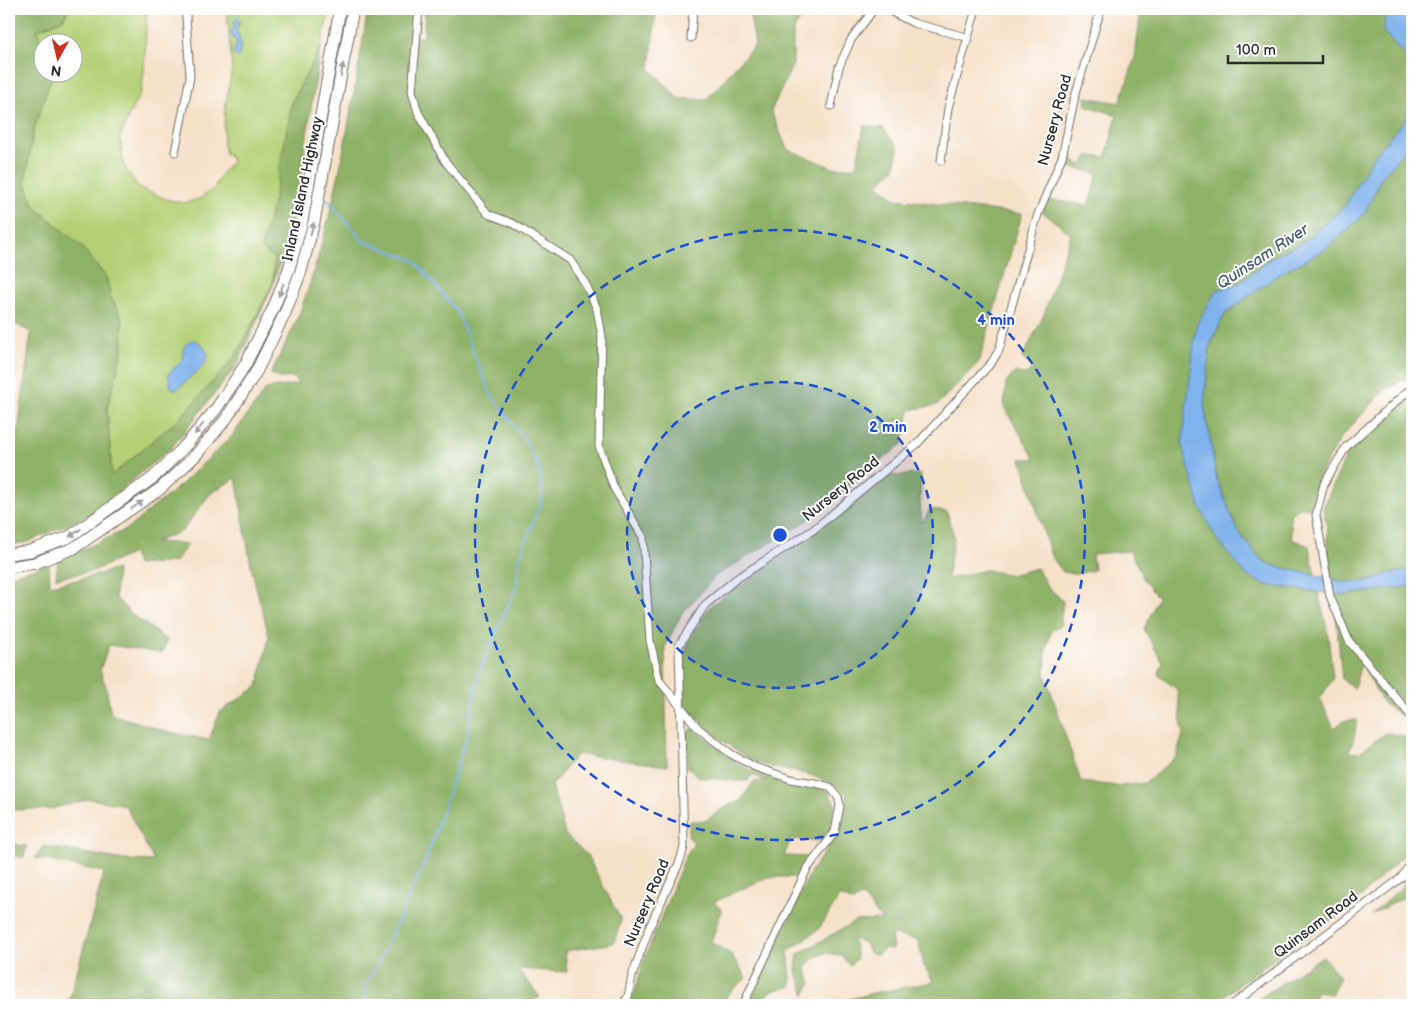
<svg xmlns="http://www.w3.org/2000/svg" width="1421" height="1014" font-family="'Balsamiq Sans',sans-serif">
<rect width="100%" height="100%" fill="#fff"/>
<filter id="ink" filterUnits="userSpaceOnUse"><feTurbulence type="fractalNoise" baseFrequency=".02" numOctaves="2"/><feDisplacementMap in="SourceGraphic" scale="10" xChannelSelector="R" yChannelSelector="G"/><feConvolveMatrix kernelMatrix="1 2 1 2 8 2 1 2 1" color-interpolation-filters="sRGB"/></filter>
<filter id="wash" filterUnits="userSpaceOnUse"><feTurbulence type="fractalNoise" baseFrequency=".0096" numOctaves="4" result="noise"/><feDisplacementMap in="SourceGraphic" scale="20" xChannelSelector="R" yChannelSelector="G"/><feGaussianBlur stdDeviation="1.12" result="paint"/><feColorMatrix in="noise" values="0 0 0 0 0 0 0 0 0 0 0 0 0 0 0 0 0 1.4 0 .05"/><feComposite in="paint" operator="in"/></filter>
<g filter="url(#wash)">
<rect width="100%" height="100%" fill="#f6e1c9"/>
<path fill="#b4d076" stroke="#707e50" d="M69 9H147L144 72 141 92 129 115 120 138 124 166 139 188 169 200 184 203 199 199 214 188 222 173 232 162 230 156 225 154 223 144 225 107 232 70 228 22V9H330L321 46 292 102 274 200 261 248 274 258 273 284 236 356 179 419 112 475 107 409 123 349 122 318 111 297 106 277 81 246 35 207 25 182 33 132 53 73 72 72V42L42 43 37 30 63 19Z"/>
<path fill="#8fb267" stroke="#5d6e49" d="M9 9H69L63 19 37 30 42 43V72L53 73 33 132 25 182 35 207 81 246 106 277 111 297 122 318 123 349 107 409 112 475 179 419 236 356 273 284 274 258 261 248 274 200 292 102 321 46 294 217 273 284 272 287 236 367 172 447 93 513 28 542 9 545V486H11L31 332 9 321Z
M368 9H414L412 38 424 37 425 9H656L650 69 678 98 706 100 755 45 749 9H807L793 31V64L771 111 787 149 833 168 856 167 864 126 883 128 898 147 895 168 878 184 895 199 1022 214 979 362 937 405 910 410 902 444 805 522 717 575 682 613 665 647 667 766 577 754 552 785 565 834 587 855 621 920 614 943 565 951 567 972 518 969 540 997 521 1005H56L69 1002 104 872 35 858 43 846 124 860 154 861 125 805 90 799 50 809 9 810V576L49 564 50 585 81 579 117 569 115 597 130 613 167 640 162 653 109 645 100 670 106 687 111 714 165 731 209 740 220 712 258 686 269 636 252 571 236 478 210 494 182 531 155 542 188 544 175 562 137 565 133 553 93 571 56 578 58 561 127 529 183 483 232 436 266 389 298 384 295 377 280 378 271 374C280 353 292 333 300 312 336 215 351 111 368 9Z
M1141 9H1390L1386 13 1384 31 1412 63V112L1375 154 1345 206 1304 242 1271 258 1241 282 1217 291 1182 444 1265 585 1318 592 1327 628 1333 678 1320 699 1334 728 1344 721 1357 720 1354 739 1349 752 1359 753 1385 733 1410 737 1412 740V840L1407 852 1350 907 1260 969 1212 1005H829L873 993 934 982 924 966 918 940 891 934 893 950 885 948 877 955 869 953 865 943 853 939 857 959 849 965 841 955 825 953 812 959 806 968 811 984 805 995 796 970 798 954 856 921 882 920 862 896 853 902 840 896 818 930 788 951 792 986 768 992 766 1005H749L812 869 838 835 846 808 847 795C824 770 786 774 756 762 750 760 744 755 739 752 717 738 702 724 685 705V654L690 638 711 605 752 578 890 476 921 474 920 503 922 523 930 509 947 512 954 537 947 579 986 570 1010 575 1037 568 1047 586 1063 601 1060 626 1052 629 1046 650 1045 674 1081 782 1119 786 1145 783 1176 757 1183 734 1177 689 1158 675 1163 663 1144 629 1158 598 1144 580 1130 551 1092 554 1094 570 1076 574 1063 572 1051 556 1021 459H1035L1004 407 1006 383 1015 372 1027 375 1033 367 1022 358 1043 317 1071 234 1041 211 1047 200 1083 204 1088 206 1098 174 1062 165 1066 154 1073 155 1074 162 1083 165 1088 156 1106 157 1117 115 1085 105 1086 97 1120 103 1135 58Z
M1412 142V375L1384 391 1342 436 1318 477 1312 508 1302 507 1290 514 1292 539 1309 546 1315 575 1271 565 1258 557 1238 531 1217 480 1204 405 1210 345 1225 314 1276 276 1324 250 1353 225 1366 211 1381 178Z
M1412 393V570L1388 574 1370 581 1346 582 1328 578V532L1323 508 1347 454 1386 409Z
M1412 586V723L1383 703 1361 663 1354 689 1342 679 1334 594 1344 595Z
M692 728 743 767 786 782 827 789 835 804 830 829 822 841 791 839 784 856 809 857 798 877H768L714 902 722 910 711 942 732 955 746 978 727 995 725 1005H712V1002L698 999V1005H628L634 994 643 963 685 857 694 843 688 836 690 821H705L728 805 741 801 753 782 767 780 751 775 748 781H736L699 777 688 767 687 734Z
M9 844 27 846 24 857 9 856Z
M1412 873V912L1404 897 1371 915 1404 885Z
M1323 956 1340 977 1331 994 1317 991 1310 1005H1249Z"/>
<path fill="#80b2ec" stroke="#566e8c" d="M1390 9H1412V63L1383 31 1386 13Z
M239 20 240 24 237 26 236 28 241 43 239 56 237 57 233 53 237 43 231 34V31L234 28V21Z
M1412 112V142L1381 178 1366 211 1353 225 1324 250 1276 276 1225 314 1210 345 1204 405 1217 480 1238 531 1258 557 1271 565 1346 582 1370 581 1388 574 1412 570V586L1344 595 1265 585 1246 575 1216 538 1200 507 1182 444 1196 326 1217 290 1241 282 1271 258 1304 242 1345 206 1375 154Z
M194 340C202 342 208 351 208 358L203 366 176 390 171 387C170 383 169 379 169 375 170 369 177 368 180 363 186 353 180 343 194 340Z"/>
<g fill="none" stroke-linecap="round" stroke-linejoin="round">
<path stroke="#80b2ec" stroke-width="2" d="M236 21 240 9
M1406 149 1412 148
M325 197 363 241 414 260 457 311 490 393 527 443 539 468 543 496 519 560 516 588 478 674 467 737 426 860 377 966 368 980
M365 984V1005"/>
</g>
</g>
<g filter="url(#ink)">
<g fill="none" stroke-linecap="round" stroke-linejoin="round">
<defs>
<path id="minor" d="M419 9 412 91 418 112 445 161 488 214 512 223 570 260 586 285 597 309 602 336 599 446 614 488 643 537 650 641 659 680 698 728 731 754 755 767 791 779 820 784 830 787 838 797 840 805 835 832 807 869 743 1005
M886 9 913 23 966 37
M691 38 693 9
M831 106 839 67 851 40 874 9
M175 152 190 77 186 17 187 9
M941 161 948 108 976 9
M1412 388 1409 390 1346 447 1324 484 1316 515 1330 596 1349 641 1412 717
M622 1005 628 997 632 976 650 926 680 861 684 847 679 645 705 605 736 579 813 530 917 444 992 362 999 350 1038 214 1062 157 1075 96 1101 9
M1232 1005 1401 878 1412 862"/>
<path id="trunk" d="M9 554 30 551 69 537 154 477 184 447 216 409 245 365 273 309 289 269 302 221 340 9
M9 567 35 563 74 548 160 489 195 456 226 419 256 372 285 313 301 271 314 222 353 9"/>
</defs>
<use href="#minor" stroke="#726b62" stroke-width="9"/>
<use href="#trunk" stroke="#726b62" stroke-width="13"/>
<use href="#minor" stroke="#fff" stroke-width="7"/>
<use href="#trunk" stroke="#fff" stroke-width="11"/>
</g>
<defs><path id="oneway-solid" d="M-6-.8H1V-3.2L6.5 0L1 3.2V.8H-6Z" transform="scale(1.25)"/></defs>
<g fill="#a0a0a0">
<use href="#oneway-solid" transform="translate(342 70) rotate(-80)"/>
<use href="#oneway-solid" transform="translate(312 229) rotate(-75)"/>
<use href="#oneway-solid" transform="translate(281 290) rotate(111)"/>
<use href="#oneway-solid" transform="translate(199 429) rotate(129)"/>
<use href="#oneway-solid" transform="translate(137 505) rotate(-35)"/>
<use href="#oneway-solid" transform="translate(75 533) rotate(147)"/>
</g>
</g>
<circle cx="780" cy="535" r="153" fill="#1d4ed8" fill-opacity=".12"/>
<g fill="none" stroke="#1d4ed8" stroke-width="2.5" stroke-dasharray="9 6">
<circle cx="780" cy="535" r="153"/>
<circle cx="780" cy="535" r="305"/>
</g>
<g text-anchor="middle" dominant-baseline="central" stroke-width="4" stroke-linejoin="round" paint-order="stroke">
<g font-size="15" fill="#2b2b2b" stroke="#fff">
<text transform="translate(1055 120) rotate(-75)">Nursery Road</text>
<text transform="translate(303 189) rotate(-78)">Inland Island Highway</text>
<text transform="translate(841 489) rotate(-39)">Nursery Road</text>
<text transform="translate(647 903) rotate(-67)">Nursery Road</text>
<text transform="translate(1316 925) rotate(-37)">Quinsam Road</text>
</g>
<g font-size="16" font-style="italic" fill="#495a6f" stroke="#fff">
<text transform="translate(1263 257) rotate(-33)">Quinsam River</text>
</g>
</g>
<circle cx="780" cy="535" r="8" fill="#1d4ed8" stroke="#fff" stroke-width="2.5"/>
<g font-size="15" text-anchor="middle" font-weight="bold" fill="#1d4ed8" stroke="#fff" stroke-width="4" stroke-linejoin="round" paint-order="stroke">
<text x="996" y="325">4 min</text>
<text x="888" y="432">2 min</text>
</g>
<rect width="1421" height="1014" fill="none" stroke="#fff" stroke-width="30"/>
<g transform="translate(58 58) rotate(188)"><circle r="24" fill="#ffffff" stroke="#aaaaaa"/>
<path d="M0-4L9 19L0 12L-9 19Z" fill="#c8321e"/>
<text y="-8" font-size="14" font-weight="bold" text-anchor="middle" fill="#2b2b2b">N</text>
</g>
<path d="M1228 55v8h95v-8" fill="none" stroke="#2b2b2b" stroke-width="2.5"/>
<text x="1236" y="55" font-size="15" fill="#2b2b2b" stroke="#ffffff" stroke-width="4" paint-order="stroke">100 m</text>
</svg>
